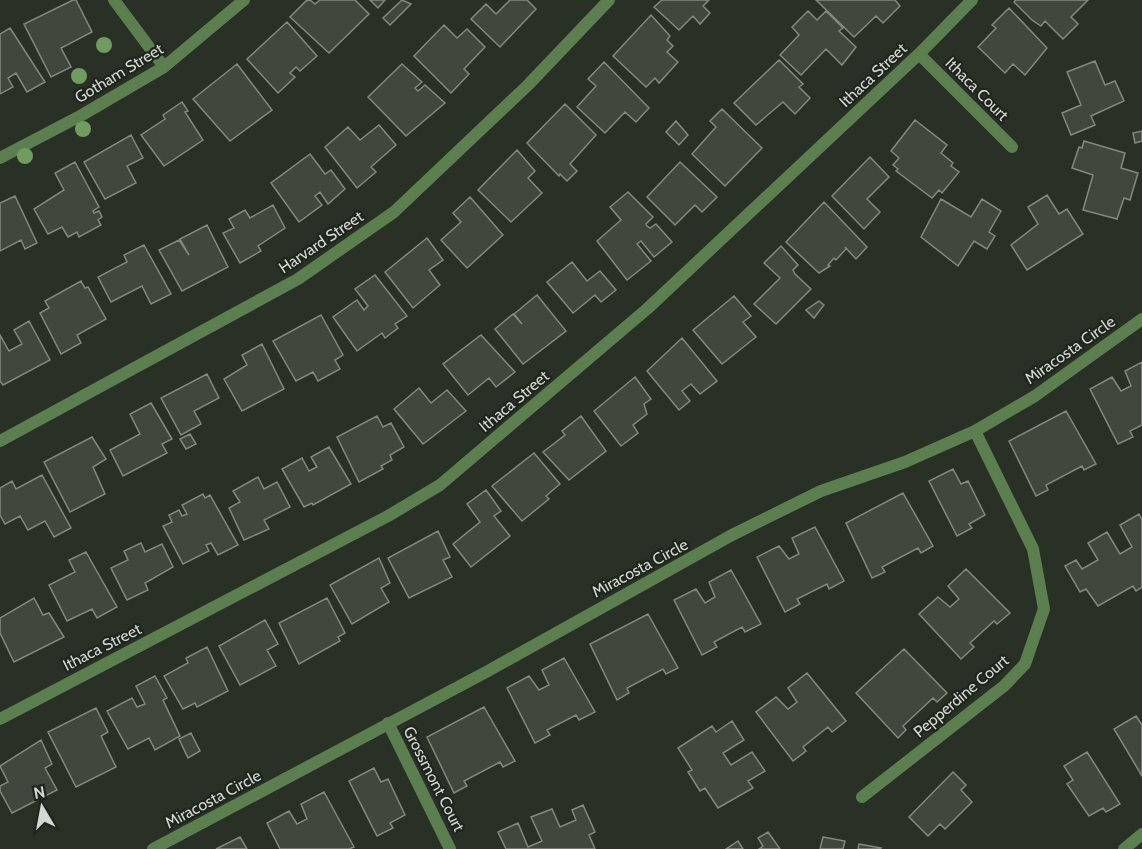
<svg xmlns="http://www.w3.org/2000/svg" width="1142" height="849" font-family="Cabin,sans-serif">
<rect width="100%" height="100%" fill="#293026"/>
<path fill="#40473d" stroke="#828a7f" stroke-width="1.5" d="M73 0H76L92 32 61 48 71 67 51 77 24 24Z
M310 0 315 4 320 0H355L369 14 329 53 290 17 306 1Z
M370 0H385L378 8Z
M402 0 411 4 390 25 383 18Z
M510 0H527L536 9 500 47 471 19 486 4 496 14Z
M662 0H709L703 6 710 13 700 24 693 16 679 30 654 7Z
M816 0H895L900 6 883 23 876 16 854 37Z
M1016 0H1088L1071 17 1078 24 1063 39 1045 21 1041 26 1032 20 1014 2Z
M1009 8 1047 48 1025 75 1013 64 1005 73 978 47 996 28 992 25Z
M808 11 817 20 826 11 843 28 839 31 856 47 842 65 826 49 801 75 780 55 799 35 792 27Z
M651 15 670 36 667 40 673 46 667 52 678 62 659 83 655 78 646 87 613 56Z
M287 22 317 56 300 71 296 67 290 73 295 77 278 93 247 59Z
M444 25 457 38 467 29 485 47 464 69 469 74 451 93 414 56Z
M10 28 45 82 27 92 16 73 8 78 13 87 0 94V34Z
M779 60 803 84 799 87 810 98 795 114 783 102 756 125 734 103Z
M1095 61 1105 85 1115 81 1124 101 1091 116 1095 125 1071 135 1062 113 1081 105 1067 72Z
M604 62 649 108 636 122 625 112 605 133 577 107 596 86 588 79Z
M237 64 272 110 230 141 193 99Z
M402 64 422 82 415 88 418 91 425 85 445 103 406 136 368 97Z
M182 102 188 111 185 112 203 140 164 166 141 135 165 119 163 115Z
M565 104 596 135 570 164 577 171 567 181 560 174 559 176 527 143Z
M722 109 762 148 725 186 692 154 716 127 710 121Z
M915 120 947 145 941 153 953 163 951 166 959 172 942 193 939 190 932 198 896 171 898 169 893 165 899 158 891 151Z
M676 121 688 135 679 145 666 132Z
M379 125 396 145 371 167 376 172 357 188 325 147 348 127 360 140Z
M1142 131V141L1135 143 1133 133Z
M131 135 143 158 127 166 136 183 105 199 84 162Z
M1084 141 1125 153 1121 168 1138 173 1130 200 1124 198 1117 219 1083 210 1093 175 1072 168 1079 147 1082 148Z
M517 150 535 171 528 178 542 193 511 222 478 190Z
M310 154 325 174 331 170 345 189 328 204 320 192 315 196 322 205 299 222 271 183Z
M870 157 889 177 867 199 880 212 864 229 832 196Z
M75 162 99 207 93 211 94 213 99 211 102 217 98 220 101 225 79 237 77 232 68 237 62 227 48 234 34 209 64 190 55 173Z
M680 162 717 197 702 212 695 205 675 225 647 197Z
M628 192 653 217 646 224 647 226 650 228 656 224 672 242 654 257 641 241 637 244 651 261 627 280 597 241 621 220 610 207Z
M1047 195 1059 214 1067 209 1083 234 1027 270 1011 245 1038 224 1028 207Z
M15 196 37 243 25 249 21 240 0 251V203Z
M470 197 503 235 467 268 441 240 461 222 453 213Z
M941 199 971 217 982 199 1001 211 989 232 995 236 987 249 974 241 958 266 921 237Z
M824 202 867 247 856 259 845 247 846 249 836 260 834 258 828 265 830 266 819 273 786 242Z
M273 205 285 228 258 246 261 251 240 263 223 233 234 228 229 219 245 210 250 218Z
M207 225 228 267 182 291 159 250 179 240 189 255 180 239Z
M427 238 443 260 429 270 440 285 413 308 385 272Z
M144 245 171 294 151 304 142 286 111 302 98 277 127 262 124 255Z
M781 246 798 265 793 270 795 274 811 289 776 324 754 304 780 278 764 263Z
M572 262 587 281 600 271 616 290 601 302 595 295 573 313 547 282Z
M375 275 407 316 395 324 398 328 385 338 382 333 357 351 333 317 357 300 364 310 368 306 355 289Z
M81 281 85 288 88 287 106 319 77 335 81 343 61 354 40 313 49 308 45 301Z
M537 295 566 331 523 364 495 329 513 314 522 324 514 314Z
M734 296 751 316 743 322 756 337 722 364 693 330Z
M819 301 824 305 814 318 806 310Z
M321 315 343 355 335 360 340 369 318 381 313 372 296 381 273 341Z
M29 321 50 360 3 385 0 381V335L9 351 22 344 14 330Z
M481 335 515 372 496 387 489 378 468 395 443 364Z
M682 338 717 381 700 394 691 384 682 391 690 401 679 410 647 371Z
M262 344 284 389 242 411 224 379 247 365 242 355Z
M1142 362V425L1130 431 1133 437 1118 444 1090 389 1112 377 1121 391 1131 386 1125 371Z
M207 374 219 398 194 411 201 424 181 435 161 398Z
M635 377 651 399 644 404 647 414 633 425 638 433 621 446 594 411Z
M419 388 431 403 447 390 466 411 423 444 394 409Z
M151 403 172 439 162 444 167 453 123 476 110 450 140 434 130 414Z
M1066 411 1096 464 1084 470 1082 466 1046 485 1048 490 1036 496 1009 441Z
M377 416 383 427 391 423 404 447 390 455 392 460 381 466 383 469 359 482 337 437Z
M581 416 606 451 569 480 543 452 565 435 562 431Z
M190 434 196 444 186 449 180 439Z
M92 437 106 459 93 467 105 494 70 512 44 462Z
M329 447 351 484 313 505 312 503 304 507 282 469 302 458 309 471 317 467 311 457Z
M534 453 560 484 546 496 549 499 522 521 492 486Z
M953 469 961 484 968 481 985 515 969 524 972 528 957 536 929 481Z
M42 475 71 528 54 537 45 521 28 530 20 516 5 524 0 515V488L12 481 16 489Z
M258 477 264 489 277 482 290 507 264 520 269 529 244 540 229 508 240 502 233 491Z
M486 490 501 511 494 516 510 536 471 567 453 544 480 522 467 504Z
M903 493 933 546 921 553 918 548 882 567 885 572 872 578 846 523Z
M203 494 205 498 210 495 238 545 218 555 211 543 206 545 209 551 183 564 163 526 172 522 169 515 179 510 182 516 187 514 182 505Z
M1139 514 1142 520V587L1136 591 1133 586 1098 606 1086 589 1080 592 1065 566 1076 560 1082 569 1098 560 1088 543 1107 532 1120 554 1132 547 1120 525Z
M815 527 844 581 829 589 827 584 797 599 800 604 785 612 757 557 779 546 789 559 799 554 792 538Z
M438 531 450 557 443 560 452 577 409 598 388 558Z
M141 543 145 552 162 544 173 567 145 583 148 590 127 600 111 568 128 560 124 551Z
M86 552 117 607 97 618 92 609 67 621 49 585 75 572 69 560Z
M379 558 390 583 381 588 389 602 352 624 330 585Z
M966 569 1010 613 997 624 994 621 970 643 974 647 961 659 919 614 938 597 950 607 959 599 948 586Z
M731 570 761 624 745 632 742 627 714 642 717 647 702 655 674 600 696 589 705 603 715 597 709 582Z
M34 598 43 615 49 613 64 637 14 662 0 633V618Z
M327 598 345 633 338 637 340 641 299 664 279 623Z
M648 614 678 668 666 674 663 669 627 688 629 693 617 700 590 644Z
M265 620 278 644 267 650 276 666 240 685 219 646Z
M207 647 228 691 197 707 195 703 183 709 164 676 188 663 186 658Z
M904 649 947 693 937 702 933 698 903 726 906 730 898 738 856 693Z
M564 658 595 712 579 720 576 715 547 730 550 735 535 743 507 688 529 676 539 690 549 685 542 670Z
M807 673 846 721 832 732 828 727 803 747 806 751 793 761 756 712 776 697 788 709 797 702 788 688Z
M155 676 167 698 163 700 180 736 155 750 149 738 128 749 107 711 132 698 137 707 145 704 136 686Z
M484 707 515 761 503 767 500 762 464 781 467 786 454 793 427 737Z
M96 708 108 732 101 736 116 767 76 787 48 732Z
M1136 716 1142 725V776L1114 729Z
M732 721 744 740 723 753 731 765 752 752 765 771 748 781 753 788 718 808 705 788 700 791 688 772 692 770 678 748 712 726 716 732Z
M191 733 200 751 188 758 179 739Z
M41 740 52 764 45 768 57 790 12 813 0 791V786L8 782 0 766Z
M1087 752 1120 804 1106 812 1103 808 1089 816 1067 784 1073 780 1064 766Z
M374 768 381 782 388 779 405 815 390 823 393 828 377 836 349 781Z
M953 772 966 785 961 790 972 802 945 829 940 824 928 836 909 817Z
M324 792 354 847 349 849H280L267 823 289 811 297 824 307 819 301 804Z
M583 805 595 832 589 835 595 849H506L498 832 518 823 528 847 542 841 531 817 552 809 560 827 576 820 572 810Z
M768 832 780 849H759L763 846 758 838Z
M240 837 247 849H216Z
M823 837 845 841 843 849H820Z
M738 841 743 849H726Z
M859 844 881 848 880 849H858Z"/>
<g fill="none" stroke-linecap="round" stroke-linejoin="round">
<path stroke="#5c7f4f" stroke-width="12" d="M114 0 164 67
M919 54 1012 147
M0 158 82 115 164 67 244 0
M0 441 298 279 394 212 528 85 609 0
M0 719 388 516 440 485 647 309 919 54 972 0
M388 723 450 849
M862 797 1004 686 1025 664 1044 609 1033 549 975 431
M153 849 488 671 732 535 821 491 905 462 975 431 1035 396 1142 319
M1124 849 1142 834"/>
</g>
<g fill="#709c60">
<circle cx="104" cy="45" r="8"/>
<circle cx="79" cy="76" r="8"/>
<circle cx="83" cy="129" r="8"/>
<circle cx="25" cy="156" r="8"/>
</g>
<g text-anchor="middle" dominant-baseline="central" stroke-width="4.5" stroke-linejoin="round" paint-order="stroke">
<g font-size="16" fill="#d4d8d2" stroke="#1f261d">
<text transform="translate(119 73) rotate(-31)">Gotham Street</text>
<text transform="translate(873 75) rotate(-43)">Ithaca Street</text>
<text transform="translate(977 89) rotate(45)">Ithaca Court</text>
<text transform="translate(321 242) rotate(-34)">Harvard Street</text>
<text transform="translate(1070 350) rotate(-35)">Miracosta Circle</text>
<text transform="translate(514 401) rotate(-40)">Ithaca Street</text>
<text transform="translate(640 568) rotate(-28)">Miracosta Circle</text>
<text transform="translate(102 647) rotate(-27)">Ithaca Street</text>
<text transform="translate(961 696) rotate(-40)">Pepperdine Court</text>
<text transform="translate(434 779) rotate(63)">Grossmont Court</text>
<text transform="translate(213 799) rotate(-28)">Miracosta Circle</text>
</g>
</g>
<g transform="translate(42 807) rotate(350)" stroke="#1f261d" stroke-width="4.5" paint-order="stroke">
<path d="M0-4.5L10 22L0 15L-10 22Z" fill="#d4d8d2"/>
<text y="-9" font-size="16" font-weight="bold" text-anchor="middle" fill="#d4d8d2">N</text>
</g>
</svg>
